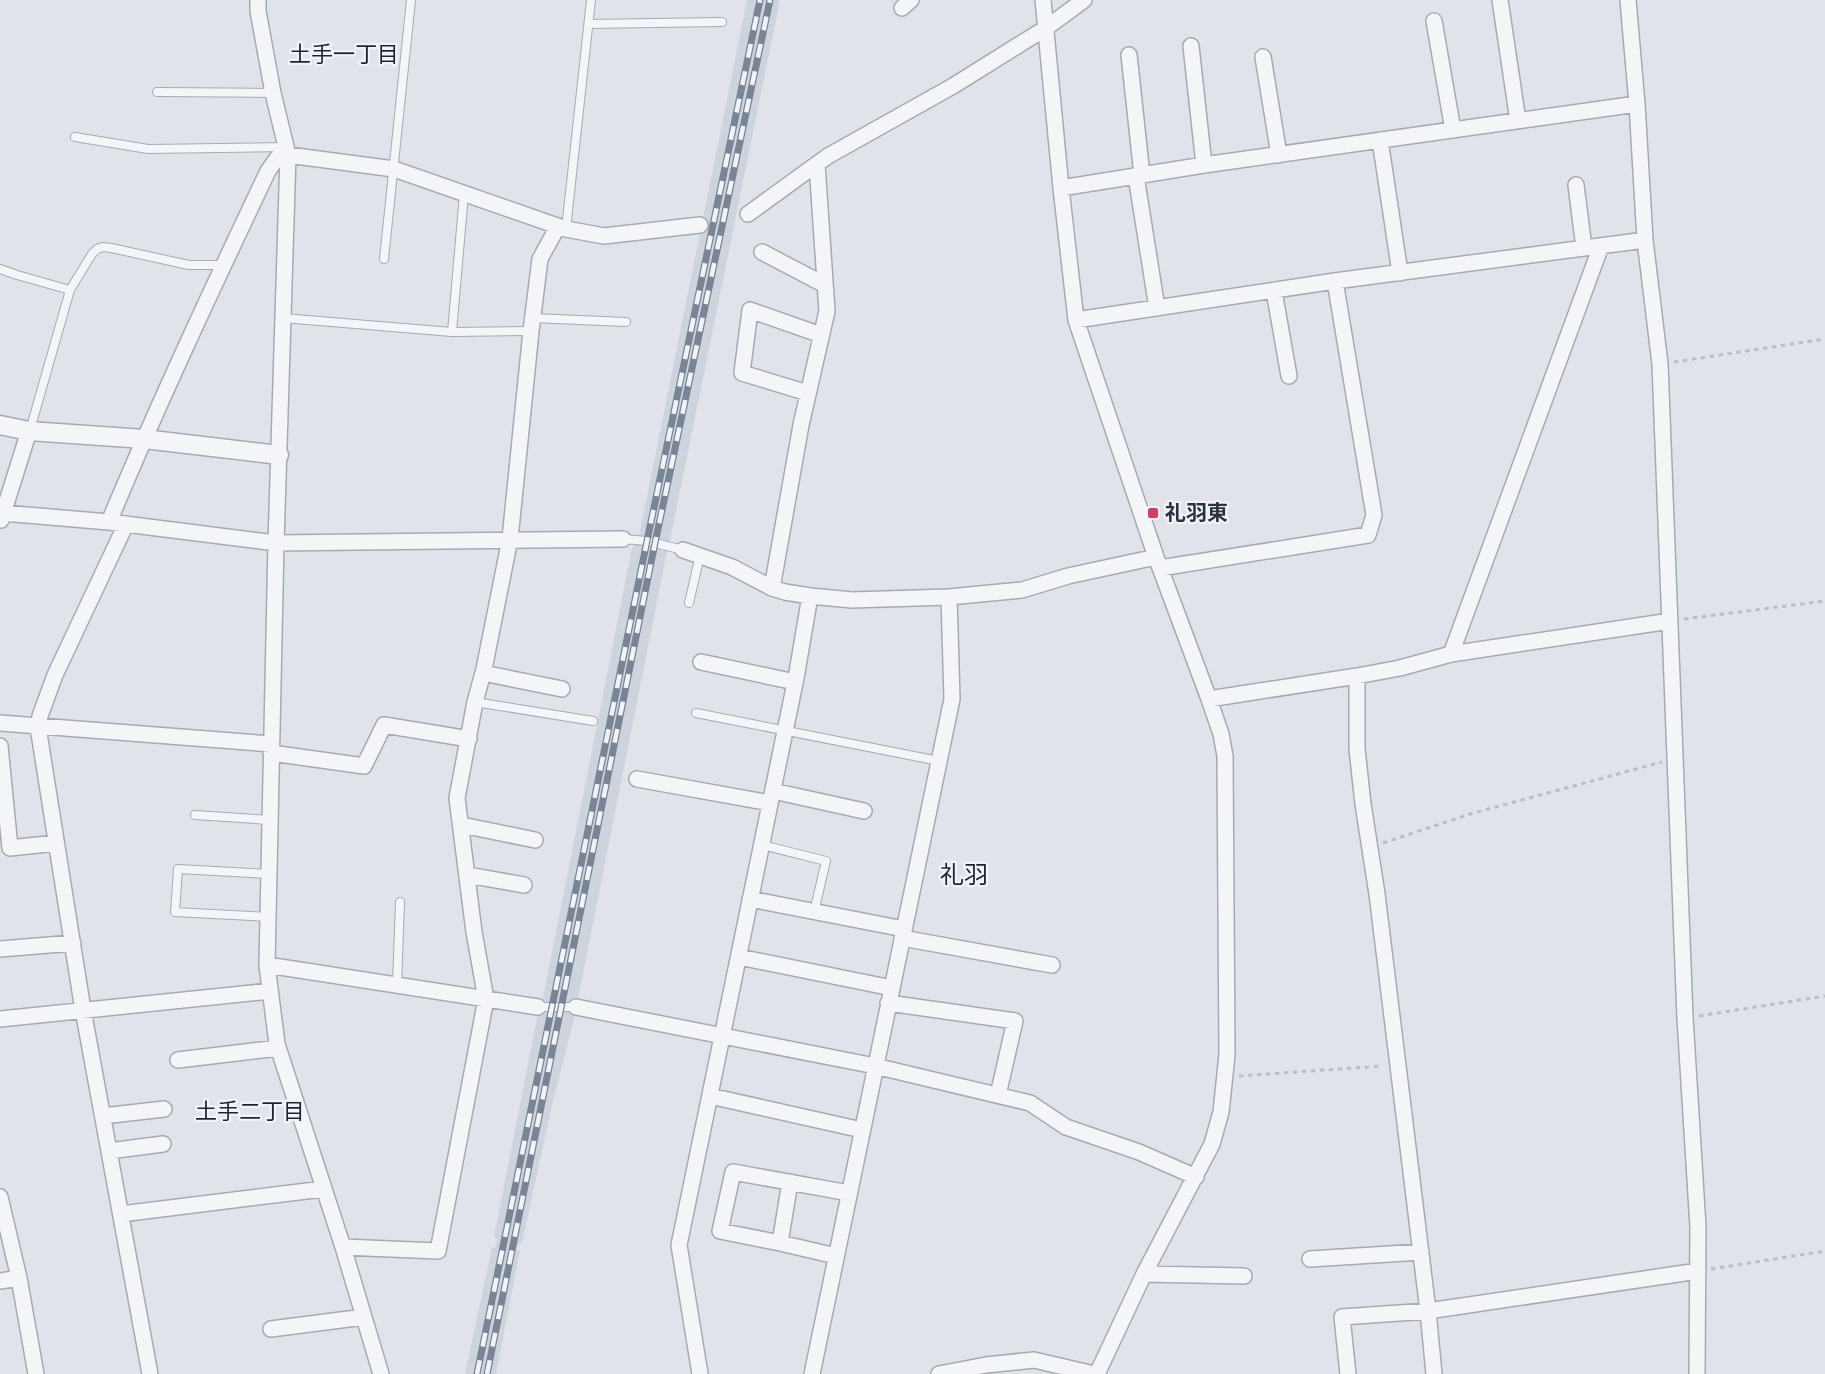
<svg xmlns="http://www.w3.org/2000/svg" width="1825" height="1374" font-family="Signika,'Noto Sans JP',sans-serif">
<rect width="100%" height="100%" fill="#e0e4ea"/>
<path fill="#ced4dc" d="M747 0H780L669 545 639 536Z
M635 544H644L667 551 577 1004 570 1003 548 1004 542 1003 632 548Z
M576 1011 552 1105 522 1243H519L517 1249 520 1250 496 1374H465L492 1248H495L497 1238 494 1237 538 1013Z"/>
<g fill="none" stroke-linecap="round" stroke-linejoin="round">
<defs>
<path id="service" d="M589 24 722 22
M157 92 273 93
M75 137 148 149 286 147
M464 194 452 332 531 331
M566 229 591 0
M384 259 411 0
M0 269 17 275 70 290
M283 318 452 332
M532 318 626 322
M30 430 70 290 92 254 97 249 103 247 111 248 189 265H223
M623 539 647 541 683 550
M689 603 700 555
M475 702 593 721
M696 713 939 761
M195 815 270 820
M762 845 826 861 814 912
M268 917 175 912 178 869 269 874
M397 984 400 902
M538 1007H576"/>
<path id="minor" d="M258 0V11L273 93 288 155 276 543 267 965 277 1044 343 1247 381 1374
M1043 0 1061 188 1076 320 1156 557 1209 699 1221 734 1225 756 1227 1055 1221 1112 1212 1144 1144 1274 1097 1374
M1500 0 1518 121
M1628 0 1637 104 1645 240 1660 364 1685 1018 1698 1227 1697 1374
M902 8 911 0
M1434 21 1453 130
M1191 46 1204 165
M1129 55 1142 175
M1263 57 1279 155
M1380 140 1400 273
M1136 176 1157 308
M1576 185 1584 248
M1061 188 1204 165 1637 104
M748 214 828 156 953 86 1046 28 1084 0
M762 252 825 285
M1274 291 1289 376
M1076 320 1335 281 1645 240
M808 393 742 373 750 310 821 335
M3 513 109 522 276 543 623 539
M1 520 29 431
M109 522C158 404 213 287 268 171L278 157 288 155 394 169 566 229 604 236 700 225
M126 524 55 675 40 716 38 727 83 1010 150 1374
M683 550 732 567 772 588 785 592 810 596 852 600 949 597 1022 590 1068 576 1156 557
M1160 568 1368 535 1374 515 1335 281
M772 588 801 425 827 311 817 164
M1451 654 1670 621
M701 662 795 682
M483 673 562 689
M1357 676V749L1363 804 1377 894 1428 1311 1434 1374
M1209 699 1357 676 1400 668 1451 654 1601 246
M0 723 271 744
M0 746 10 848 56 843
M271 753 364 766 384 725 469 739
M637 779 770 803
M773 791 864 811
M462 825 535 840
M468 875 524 885
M750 899 904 929
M902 938 1052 965
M0 949 73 943
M739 957 892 988
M267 965 538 1007
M888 1003 1015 1021 998 1095
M576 1007 875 1066 1030 1103 1066 1127 1139 1152 1196 1177
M0 1019 270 991
M178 1060 278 1048
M710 1096 862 1130
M103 1116 164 1109
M109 1151 163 1144
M790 1182 780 1243 720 1231 733 1172 849 1193
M0 1197 19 1278 36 1374
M121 1214 323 1189
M780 1243 836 1256
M343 1247 438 1251 486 999 474 932 457 798 475 702 484 669 510 539 531 331 540 259 558 226
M1310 1259 1421 1252
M1144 1274 1244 1276
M0 1281 19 1278
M271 1329 364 1317
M700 1374 679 1245 796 678 810 596
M812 1374 952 699 949 597
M939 1374 986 1365 1034 1360 1094 1374
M1348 1374 1342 1317 1428 1311 1698 1271"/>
<path id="tertiary" d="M0 425 29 431 144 439 279 455"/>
</defs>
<use href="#service" stroke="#a5abb4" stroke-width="10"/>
<use href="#minor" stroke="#a5abb4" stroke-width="18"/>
<use href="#tertiary" stroke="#a5abb4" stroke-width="21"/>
<path stroke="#babfc5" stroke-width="3" stroke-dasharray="4.5 4.5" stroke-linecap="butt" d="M1674 362 1825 339
M1684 619 1825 601
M1383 843 1470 814 1662 762
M1699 1016 1825 996
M1239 1076 1382 1066
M1711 1269 1825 1251"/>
<use href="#service" stroke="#f3f5f8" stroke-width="8"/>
<use href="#minor" stroke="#f3f5f8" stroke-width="15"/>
<use href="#tertiary" stroke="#f3f5f8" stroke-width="18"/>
<defs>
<path id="rail" d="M477 1374 647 541 760 0
M487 1374 655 543 770 0"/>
</defs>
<use href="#rail" stroke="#798594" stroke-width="7"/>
<use href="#rail" stroke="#f0f3f7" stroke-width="4.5" stroke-dasharray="14" stroke-linecap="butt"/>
</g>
<rect fill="#d3405f" stroke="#f0f3f7" stroke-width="2" x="1147" y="507" width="12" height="12" rx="3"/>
<g text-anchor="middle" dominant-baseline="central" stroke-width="4.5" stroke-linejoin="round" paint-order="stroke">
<g font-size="21" font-weight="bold" fill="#283342" stroke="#f0f3f7" text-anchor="start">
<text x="1165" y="513">礼羽東</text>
</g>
<g font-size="22" fill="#1a2432" stroke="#f0f3f7">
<text x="344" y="54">土手一丁目</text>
<text x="250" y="1111">土手二丁目</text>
</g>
<g font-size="24" fill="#1a2432" stroke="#f0f3f7">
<text x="964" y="875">礼羽</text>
</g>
</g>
</svg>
